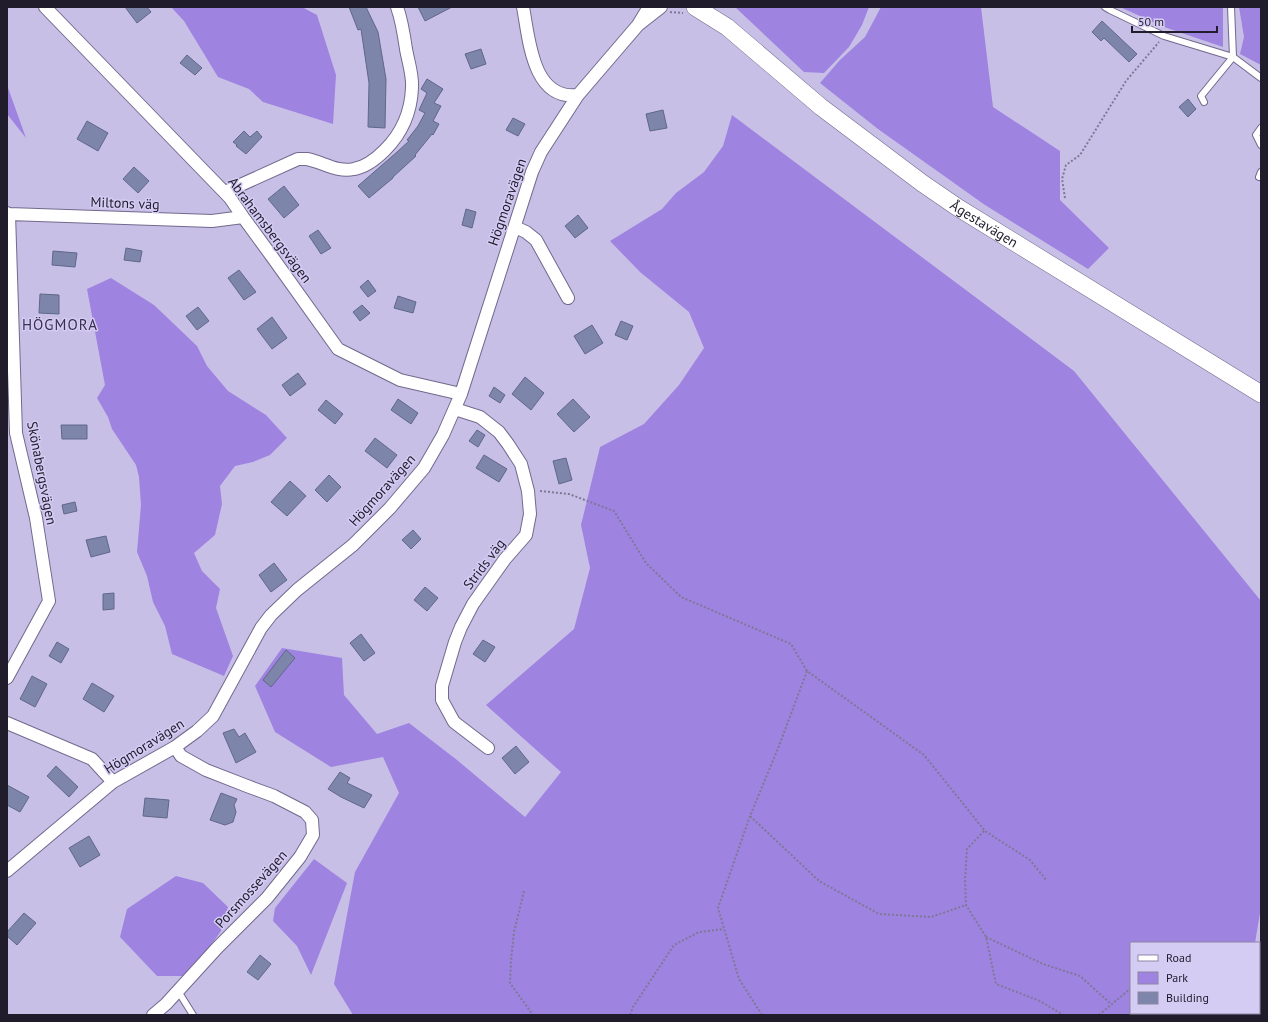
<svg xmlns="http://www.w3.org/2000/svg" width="1268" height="1022" font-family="'PT Sans',sans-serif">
<rect width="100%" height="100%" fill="#c8bfe7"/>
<path fill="#9e83e1" d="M171 7H302L317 15 336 75 333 124 263 102 249 89 218 77 184 21Z
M735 7H869L862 25 849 47 824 73 804 72Z
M881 7H981L993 107 1060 151V200L1109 248 1088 269 985 205 878 129 820 83 840 60 865 37Z
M1120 7H1223V47L1164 27Z
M1239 7H1261V65L1240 54 1244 37Z
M7 85 26 138 7 114Z
M732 115 1074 371 1261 601V907L1255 943H1131V1013H1243V1015H353L334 984 355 872 399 793 383 757 331 767 275 732 255 686 282 648 342 658 344 695 377 734 409 723 457 760 525 817 561 772 486 705 574 629 590 568 581 525 600 447 644 424 679 385 704 348 689 312 640 272 610 241 662 209 676 193 704 172 723 146Z
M111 278 154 305 197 346 207 366 228 391 266 415 287 438 270 455 253 462 235 466 220 486 222 504 215 535 194 553 202 571 220 589 216 608 233 656 224 676 172 654 165 626 153 602 147 576 137 552 141 505 139 477 136 465 112 429 108 417 97 398 105 385 87 289Z
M314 859 347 883 311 975 297 946 273 921 275 908Z
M176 876 203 883 228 907 221 931 189 976H157L120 937 127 909Z"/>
<path fill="#7e85ab" stroke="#60678a" d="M125 7H147L151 12 137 23Z
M349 7H366L378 32 386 79 385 128 368 127 369 83 361 29 358 30Z
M418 7H452L425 21Z
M1102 21 1137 54 1129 62 1104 38 1101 41 1092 32Z
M481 49 486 64 471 69 465 54Z
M187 55 202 68 195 75 180 63Z
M427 79 443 89 434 103 441 106 433 121 439 124 433 135 432 134 415 155 416 156 393 177V178L369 198 358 186 397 152 409 141 407 140 418 126 425 113 419 110 427 93 421 89Z
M1188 99 1196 109 1188 117 1179 107Z
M663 110 667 128 650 131 646 114Z
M513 118 525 124 518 136 506 130Z
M87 121 108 133 98 151 77 139Z
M244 131 250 137 257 131 262 137 246 154 236 146 237 145 233 142Z
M134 167 149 181 138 193 123 179Z
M284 186 299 205 284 218 268 199Z
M466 209 476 212 472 228 462 225Z
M578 215 588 228 575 238 565 226Z
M318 230 331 248 321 254 309 236Z
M126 248 142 251 140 262 124 260Z
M53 251 77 253 75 267 52 265Z
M239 270 256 292 244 300 228 278Z
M368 280 376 291 368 297 360 287Z
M40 294 59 295V314L39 313Z
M398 296 416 302 413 313 394 308Z
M362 305 370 313 360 321 353 312Z
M198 307 209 321 197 330 186 316Z
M272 317 287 338 272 349 257 329Z
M621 321 633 326 627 340 615 335Z
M592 325 603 343 585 354 574 336Z
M298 373 306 384 290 396 282 385Z
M525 377 544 393 531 410 512 394Z
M494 387 505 395 500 403 489 396Z
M398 399 418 413 411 424 391 410Z
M573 399 590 417 574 432 557 414Z
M326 400 343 414 335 424 318 410Z
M61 425H87V439H62Z
M477 430 485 435 478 447 469 441Z
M375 438 397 455 387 468 365 451Z
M484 455 507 469 499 482 476 468Z
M566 458 572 480 559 484 553 461Z
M329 475 341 487 327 502 315 490Z
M290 481 306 496 287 516 271 502Z
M75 502 77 511 64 514 62 505Z
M413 530 421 539 411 549 402 540Z
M106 536 110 552 91 557 86 540Z
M274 563 287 580 271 592 259 575Z
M425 587 438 598 427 611 414 600Z
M114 593V609L103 610V594Z
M361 634 375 653 364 661 350 643Z
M483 640 495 647 485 662 473 654Z
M57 642 69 649 61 663 49 656Z
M286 650 295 658 271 687 263 680Z
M32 676 47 684 35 707 20 699Z
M92 683 114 696 104 712 83 699Z
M234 729 239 737 245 733 256 752 236 763 223 733Z
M516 746 529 762 515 774 502 758Z
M56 766 78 787 69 797 47 776Z
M340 772 350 778 347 783 372 795 364 808 341 797 328 789Z
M7 785 29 797 20 812 7 805Z
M221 793 237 799 234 805 236 812 233 822 225 825 210 820Z
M145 798 169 800 167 818 143 816Z
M89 836 100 855 80 867 69 848Z
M24 913 36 923 17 945 7 936V932Z
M260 955 271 964 258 980 247 972Z"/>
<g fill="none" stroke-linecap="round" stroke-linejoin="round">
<defs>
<path id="service" d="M1105 7 1110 10 1164 36 1233 57 1261 78
M1204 102 1201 96 1233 57 1231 7
M1261 128 1256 135 1261 145
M1259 177 1261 172
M178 991 193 1015"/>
<path id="minor" d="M45 7 230 198 243 217 273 258 338 349 400 380 461 394
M523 7C529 38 532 101 578 95
M649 7 638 25 661 7
M225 192 298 159C301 159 304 159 307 159 323 162 337 173 354 169 366 167 376 159 385 150 402 133 411 112 412 88 413 75 408 61 406 49 404 35 402 21 397 7
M7 213 9 214 212 221 243 217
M515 227 526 232 536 240 568 298
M455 409 480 417 499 432 508 444 521 464 528 491 530 514 526 535 505 559 473 604 461 627 455 642 442 686V700L454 722 488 748
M7 678 49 601 36 518 16 433 9 214
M7 723 92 759 113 782
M7 871 113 782 175 747 197 731 213 716 261 628 271 615 297 590 353 545 390 508 424 468 443 435 461 394 532 172 541 152 578 95 638 25
M153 1015 166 1004 217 948 267 898 300 857 313 835 312 820 305 812 274 796 247 786 206 770 181 756 175 747"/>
<g id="secondary">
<path id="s1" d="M695 7 727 27 821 107 922 183 957 207 1261 394"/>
</g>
</defs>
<use href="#service" stroke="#72698d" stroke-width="8"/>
<use href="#minor" stroke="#72698d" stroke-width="14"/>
<use href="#secondary" stroke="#72698d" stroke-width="18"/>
<path stroke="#7f7895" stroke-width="2" stroke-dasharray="2 2" stroke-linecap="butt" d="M670 12 683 13
M1065 198 1062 179 1066 165 1080 155 1126 81 1159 42
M540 491 569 494 614 511 646 563 681 597 791 644 807 671 924 755 985 831 1030 860 1047 881
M807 671 779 746 750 816 819 881 879 914 931 917 966 905
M750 816 718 908 739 979 762 1015
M984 831 967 849 965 880 966 905 986 937 996 984 1040 1001 1063 1015
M524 891 514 932 511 960 510 983 533 1015
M986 937 1043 964 1080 976 1111 1004
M1259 994 1261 995
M1244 1013 1245 1015
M630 1015 633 1007 674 945 699 932 724 929
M1099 1015 1131 988"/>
<use href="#service" stroke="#fff" stroke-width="6"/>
<use href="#minor" stroke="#fff" stroke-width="12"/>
<use href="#secondary" stroke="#fff" stroke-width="17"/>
</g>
<g text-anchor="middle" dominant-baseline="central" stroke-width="3" stroke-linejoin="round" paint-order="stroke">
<g font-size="14" fill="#201c2b" stroke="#d5ccf4">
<text transform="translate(507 202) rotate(-71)">Högmoravägen</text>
<text transform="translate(125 203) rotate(2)">Miltons väg</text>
<text stroke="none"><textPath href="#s1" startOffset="362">Ågestavägen</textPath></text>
<text transform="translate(270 230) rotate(53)">Abrahamsbergsvägen</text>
<text transform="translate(42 473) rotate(79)">Skönabergsvägen</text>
<text transform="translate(382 490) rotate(-48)">Högmoravägen</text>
<text transform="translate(484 564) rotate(-53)">Strids väg</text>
<text transform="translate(144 746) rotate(-32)">Högmoravägen</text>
<text transform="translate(251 889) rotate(-48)">Porsmossevägen</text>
</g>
<g font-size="15" letter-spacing="1" fill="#383050" stroke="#d5ccf4">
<text x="60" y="324">HÖGMORA</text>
</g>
</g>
<rect width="1268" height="1022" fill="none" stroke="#201c2b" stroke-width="16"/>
<rect x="1130" y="942" width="130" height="72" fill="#d5ccf4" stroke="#8d86a4"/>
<rect x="1138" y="955" width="20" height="6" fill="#ffffff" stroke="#8d86a4"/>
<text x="1166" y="962" font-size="12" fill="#201c2b">Road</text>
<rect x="1138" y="972" width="20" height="12" fill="#9e83e1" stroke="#8d86a4"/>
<text x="1166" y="982" font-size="12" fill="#201c2b">Park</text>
<rect x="1138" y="992" width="20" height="12" fill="#7e85ab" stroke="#8d86a4"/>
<text x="1166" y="1002" font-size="12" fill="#201c2b">Building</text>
<path d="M1132 26v6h85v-6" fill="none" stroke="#201c2b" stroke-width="2"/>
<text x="1138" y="26" font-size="12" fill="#201c2b" stroke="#d5ccf4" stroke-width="3" paint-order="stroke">50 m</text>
</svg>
